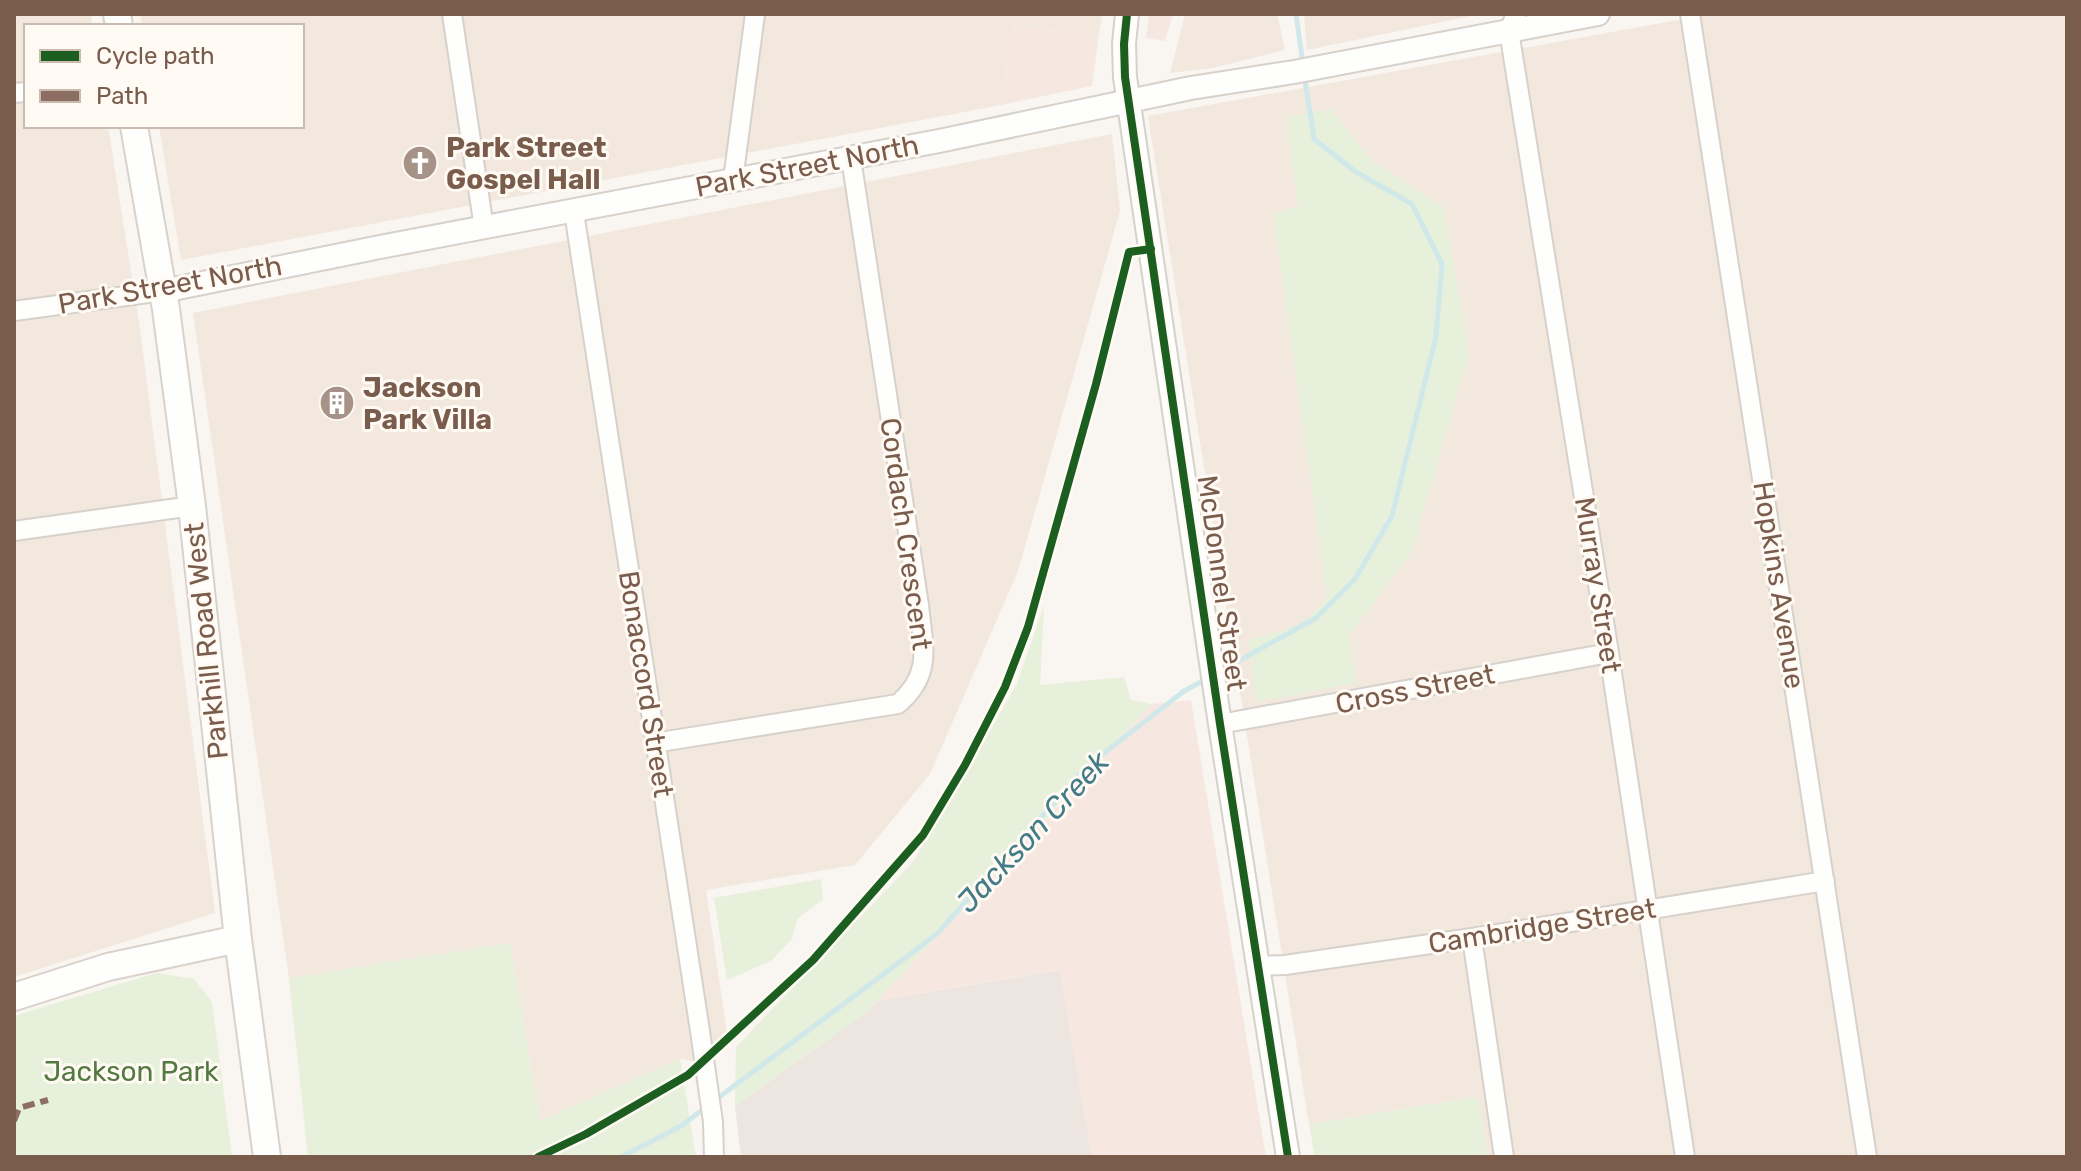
<svg xmlns="http://www.w3.org/2000/svg" width="2081" height="1171" font-family="Rubik,sans-serif">
<rect width="100%" height="100%" fill="#f9f5f0"/>
<path fill="#f2e8de" d="M14 14H91L92 26H26V126H108L139 322 215 913 14 977Z
M140 14H1102L1099 35 1013 25 1001 105 181 260 159 126H302V26H142Z
M1185 14H1277L1285 50 1213 68 1170 73Z
M1304 14H1480L1307 50Z
M1711 14H2067V1157H1488L1477 1097 1309 1124 1148 116Z
M1112 134 1120 211 1018 571 930 774 855 865 706 890 728 1041 703 1062 680 1059 540 1121 510 943 289 978 193 313Z"/>
<path fill="#f6e8e1" d="M1149 14H1173L1165 41 1146 38Z
M1013 25 1099 35 1092 86 1001 105Z
M1191 700 1266 1157H1092L1058 970 877 1001 1152 704Z"/>
<path fill="#ede5e0" d="M1059 970 1092 1157H741L735 1106 868 1011 877 1001Z"/>
<path fill="#e7f0db" d="M1331 109 1372 161 1444 207 1469 354 1412 552 1349 635 1357 683 1256 702 1248 640C1283 631 1304 628 1327 597L1273 214 1298 207 1286 117Z
M1044 605 1040 685 1124 677 1131 700 1152 704 868 1011 735 1106 736 1047 913 862 1017 684Z
M821 879 823 899 797 919 792 939 771 961 727 980 714 898Z
M510 943 540 1121 680 1059 696 1157H308L289 978Z
M156 973 194 979 212 1002 232 1157H14V1016Z
M1478 1097 1488 1157H1315L1309 1124Z"/>
<g fill="none" stroke-linecap="round" stroke-linejoin="round">
<path stroke="#d0e8ea" stroke-width="5" d="M1296 14 1303 64
M1217 673 1316 618 1355 579 1392 516 1436 337 1442 264 1412 204 1356 172 1314 139 1304 74
M714 1101 937 934 1085 768 1184 691 1208 678
M621 1157 681 1126 706 1107"/>
<defs>
<path id="minor" d="M452 14 484 228
M1516 14 1509 31 1609 653 1685 1157
M1690 14 1867 1157
M14 93 26 92
M733 180 755 14
M574 212 700 1031 713 1122 714 1157
M14 311 163 291
M14 531 192 506
M1220 724 1609 653
M654 743 898 704C933 674 923 647 919 605L851 158
M1472 938 1504 1157
M1260 966 1285 965 1472 938 1825 881"/>
<path id="tertiary" d="M1127 14 1124 44 1125 77 1220 724 1288 1157
M163 291 380 247 939 141 1191 88 1294 72 1598 14"/>
<path id="secondary" d="M117 14 119 26
M134 126 166 309 192 506 238 939 267 1157
M14 997 108 967 238 939"/>
</defs>
<use href="#minor" stroke="#d7d1cb" stroke-width="22"/>
<use href="#tertiary" stroke="#d7d1cb" stroke-width="26"/>
<use href="#secondary" stroke="#d9d2cb" stroke-width="30"/>
<use href="#minor" stroke="#fefefd" stroke-width="18"/>
<use href="#tertiary" stroke="#fefefd" stroke-width="22"/>
<use href="#secondary" stroke="#fefefd" stroke-width="26"/>
<path stroke="#8d6e63" stroke-width="6" stroke-dasharray="12 6" stroke-linecap="butt" d="M14 1121 19 1108 48 1100"/>
<defs>
<path id="cycleway" d="M1127 14 1124 44 1125 77 1220 724 1288 1157
M538 1157 586 1134 688 1075 813 960 923 835 965 765 1005 687 1028 627 1096 384 1129 252 1151 249"/>
</defs>
<use href="#cycleway" stroke="#fffaf3" stroke-width="13"/>
<use href="#cycleway" stroke="#1b5e20" stroke-width="8"/>
</g>
<defs>
<symbol id="church-disc" viewBox="-11 -11 22 22"><circle r="9.5" fill="#a69286" stroke="#fffaf3"/><path d="M-1.2-6h2.4v3.5h3.3v2.4h-3.3V6h-2.4V-.1h-3.3v-2.4h3.3Z" fill="#fff"/></symbol>
<symbol id="building-disc" viewBox="-11 -11 22 22"><circle r="9.5" fill="#a69286" stroke="#fffaf3"/><path d="M-4-6H4V6H1V3H-1V6H-4ZM-2.5-4.3h1.7v1.8h-1.7ZM.8-4.3h1.7v1.8H.8ZM-2.5-1h1.7V.8h-1.7ZM.8-1h1.7V.8H.8Z" fill="#fff"/></symbol>
</defs>
<g fill-rule="evenodd">
<use href="#church-disc" x="400" y="143" width="40" height="40"/>
<use href="#building-disc" x="317" y="383" width="40" height="40"/>
</g>
<g text-anchor="middle" dominant-baseline="central" stroke-width="6" stroke-linejoin="round" paint-order="stroke">
<g font-size="28" font-weight="bold" fill="#7a5c4d" stroke="#fffaf3" text-anchor="start">
<text x="446" y="147">Park Street<tspan x="446" dy="32">Gospel Hall</tspan></text>
<text x="363" y="387">Jackson<tspan x="363" dy="32">Park Villa</tspan></text>
</g>
<g font-size="28" fill="#7a5c4d" stroke="#fffaf3">
<text transform="translate(807 166) rotate(-11)">Park Street North</text>
<text transform="translate(170 285) rotate(-10)">Park Street North</text>
<text transform="translate(906 534) rotate(82)">Cordach Crescent</text>
<text transform="translate(1222 583) rotate(82)">McDonnel Street</text>
<text transform="translate(1598 585) rotate(81)">Murray Street</text>
<text transform="translate(1779 585) rotate(81)">Hopkins Avenue</text>
<text transform="translate(206 641) rotate(-96)">Parkhill Road West</text>
<text transform="translate(646 684) rotate(81)">Bonaccord Street</text>
<text transform="translate(1415 689) rotate(-11)">Cross Street</text>
<text transform="translate(1542 926) rotate(-9)">Cambridge Street</text>
</g>
<g font-size="28" fill="#537a41" stroke="#fffaf3">
<text x="131" y="1071">Jackson Park</text>
</g>
<g font-size="30" font-style="italic" fill="#437c86" stroke="#fffaf3">
<text transform="translate(1033 832) rotate(-47)">Jackson Creek</text>
</g>
</g>
<rect width="2081" height="1171" fill="none" stroke="#7a5c4d" stroke-width="32"/>
<rect x="24" y="24" width="280" height="104" fill="#fffaf3" stroke="#cabbb1" stroke-width="2"/>
<rect x="40" y="50" width="40" height="12" fill="#1b5e20" stroke="#cabbb1" stroke-width="2"/>
<text x="96" y="64" font-size="24" fill="#7a5c4d">Cycle path</text>
<rect x="40" y="90" width="40" height="12" fill="#8d6e63" stroke="#cabbb1" stroke-width="2"/>
<text x="96" y="104" font-size="24" fill="#7a5c4d">Path</text>
</svg>
